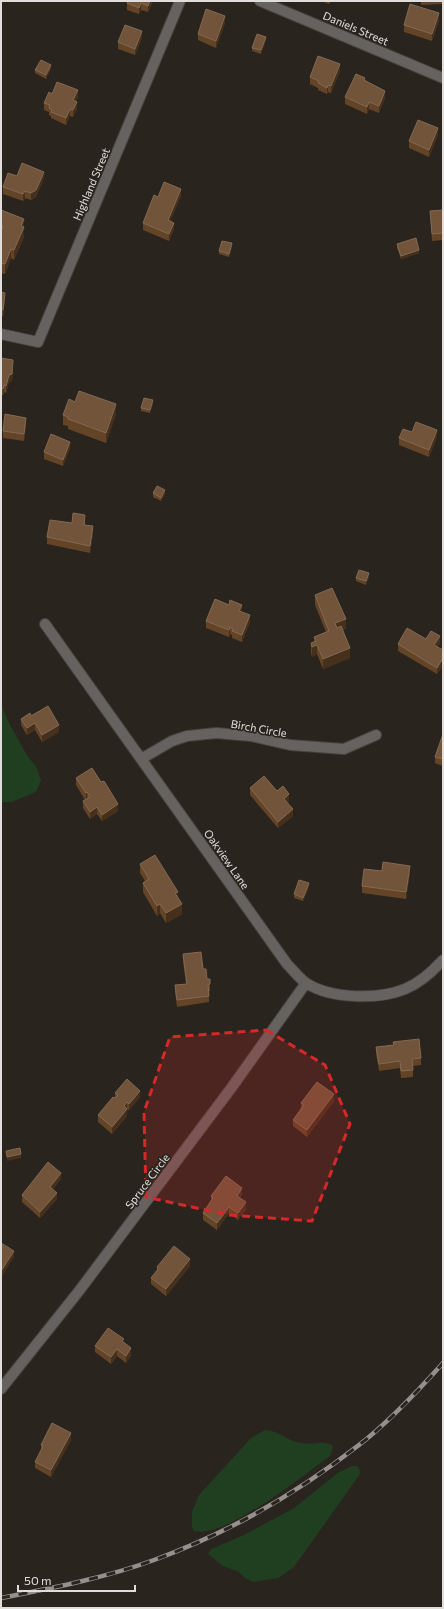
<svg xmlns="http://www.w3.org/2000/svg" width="444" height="1609" font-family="Commissioner,sans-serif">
<rect width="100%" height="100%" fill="#2a241f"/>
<path fill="#203e20" d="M1 704 10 725 28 757 36 766 41 781 36 792 12 802H1Z
M265 1430C278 1430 287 1441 301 1443 312 1445 321 1440 332 1445L333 1448 330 1456C304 1475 225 1539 194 1531L192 1527V1512L199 1495 251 1438Z
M352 1466H357L359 1468 360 1474 294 1567 278 1578 253 1582 245 1578 239 1572 223 1566 208 1554 211 1549 244 1535 294 1508 339 1472Z"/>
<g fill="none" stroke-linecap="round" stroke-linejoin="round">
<defs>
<path id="minor" d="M260 1 443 78
M1 334 38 342 180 1
M45 624 287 964C293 970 299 978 306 983 331 999 378 1000 405 989 420 983 432 972 443 960
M141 759 172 741 187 736 216 733 251 736 290 745 344 749 376 735
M1 1389 79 1291 232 1087 306 983"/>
</defs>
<use href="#minor" stroke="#47423d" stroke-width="12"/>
<use href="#minor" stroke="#656260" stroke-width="10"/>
<defs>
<path id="rail" d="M1 1598C52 1588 105 1578 154 1560 228 1533 296 1494 359 1445 389 1422 417 1392 443 1363"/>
</defs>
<use href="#rail" stroke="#95908c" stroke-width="4.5"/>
<use href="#rail" stroke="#2a241f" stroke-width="3" stroke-dasharray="9" stroke-linecap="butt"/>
</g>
<path fill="#634427" d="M153 1 148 12 141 10 139 14 127 10V3Z
M321 1H331L329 4Z
M421 1H442V4L421 5Z
M439 20 432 41 404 32V25Z
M225 23 216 48 198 40V34Z
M142 38 135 55 118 49V42Z
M266 40 261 54 252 51V48Z
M51 68 46 79 35 73V70Z
M340 71 331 93 328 92 327 94 318 90V88L310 84V77Z
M365 80 385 98 379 113 369 109 367 114 345 104V97Z
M52 94 78 97 76 101 77 109 73 117 70 116 66 125 51 118V116L49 115V112L44 110V103Z
M438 135 429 157 409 148V141Z
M17 176 44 178 36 197 31 200 25 198 23 201 3 194V187Z
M181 196 170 221 174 229 169 241 143 230V223L158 197Z
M1 210 24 219V237L14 260 11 258 5 274 1 273Z
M443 210V240L432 241 430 211Z
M397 244 419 253 401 259 397 248Z
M232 247 229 257 219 254V251Z
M1 292 5 300 3 316H1Z
M1 358 13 367 12 381 9 382 6 393 4 392 3 395H1Z
M153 403 150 413 141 411V408Z
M116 414 106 443 68 429V426L63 425V415Z
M26 425 24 441 3 438V431Z
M412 432 437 437 429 457 399 445V438Z
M70 448 63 466 44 459V452Z
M153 493 165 494 161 501 153 497Z
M85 521V525L93 533 90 553 47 544V537L72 523Z
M369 577 366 585 356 581V578Z
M315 595 346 628 343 630 350 658 323 669 317 654 312 657 311 653V643L314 642V637L326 632 315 605Z
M229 605 241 612 250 622 242 642 232 638V635L230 634 229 637 206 628V621Z
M426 639 440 643 437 647 443 650V665L437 674 398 651V644Z
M31 716 59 732 42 742 35 730 27 735 21 725V719Z
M443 734V766L435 763V757Z
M76 778 118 811 102 821 97 814 90 819 83 808V801L85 800 76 785Z
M250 788 277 791 289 801 287 803 293 816 278 828 250 795Z
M140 864 178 898 182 914 166 923 160 913 157 916 143 892V883L145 881 140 873Z
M410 872 406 899 362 893V886Z
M309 887 303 901 294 898V894Z
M183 954 203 969 207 979 210 984V991H209V1002L177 1007 175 992V985L186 984 183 961Z
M393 1042 421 1058V1065L413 1066V1077L401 1078 400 1068 379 1071 376 1053V1047L393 1045Z
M115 1093 140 1097 129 1110 127 1109V1116L112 1134 98 1122V1115L115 1098Z
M334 1101 307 1137 293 1126V1120L301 1108V1103Z
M61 1179 53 1189 57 1199 40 1218 22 1202V1195Z
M242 1194 240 1198 246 1209 238 1220 229 1213 217 1230 203 1220V1213L211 1200V1196Z
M190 1266 166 1296 151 1284V1278L157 1271V1267Z
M124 1342 131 1355 126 1363 117 1356 111 1364 95 1352V1346Z
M71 1440 51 1477 35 1468V1462L41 1451V1445Z"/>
<path fill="#47301b" d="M150 1H153L148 12V6Z
M141 3V10L139 14V8Z
M439 13V20L432 41V34Z
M225 16V23L216 48V41Z
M142 31V38L135 55V49Z
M266 37V40L261 54V50Z
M340 64V71L331 93V86Z
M51 65V68L46 79V75Z
M328 85V92L327 94V88Z
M78 90V97L73 107V100Z
M385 91V98L379 113V106Z
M77 102V109L73 117V110Z
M369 102V109L367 114V107Z
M70 109V116L66 125V118Z
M438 128V135L429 157V150Z
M44 172V178L36 197 31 200V193Z
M181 189V196L168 227V220Z
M25 191V198L23 201V194Z
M24 219V237L14 260V250L21 226Z
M174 223V229L169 241V234Z
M232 243V247L229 257V254Z
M11 249V258L5 274V264Z
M419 250V253L401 259V256Z
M5 293V300L3 316V310Z
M13 360 12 381 9 382 6 393V386Z
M4 385V392L3 395V389Z
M153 400V403L150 413V410Z
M116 404V414L106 443V433Z
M26 418V425L24 441V434Z
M437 430V437L429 457V450Z
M70 442V448L63 466V460Z
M165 490V494L161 501V498Z
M93 526V533L90 553V546Z
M369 573V577L366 585V581Z
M242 605V611L239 618V611Z
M250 615V622L242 642V635Z
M346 619V628L335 632V623Z
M230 627V634L229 637V630Z
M440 636V643L434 652V645Z
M317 645V654L312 657V647Z
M350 648V658L323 669V659Z
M443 658V665L437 674V668Z
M35 723V730L27 735V728Z
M59 725V732L42 742V735Z
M87 792V799L86 800V793Z
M289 794V801L284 806V799Z
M118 804V811L102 821V815Z
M97 807V814L90 819V812Z
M293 809V816L278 828V822Z
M410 866V872L406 899V892Z
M309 883V887L303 901V898Z
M178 892V901L175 893Z
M160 904V913L157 916V906Z
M182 904V914L166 923V913Z
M140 1091V1097L129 1110V1104Z
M334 1094V1101L307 1137V1130Z
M127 1102V1108L124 1113V1106Z
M127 1109V1116L112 1134V1127Z
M21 1154V1158L7 1161V1157Z
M61 1173V1179L50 1193V1187Z
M242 1188V1194L237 1203V1196Z
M57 1193V1199L40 1218V1212Z
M246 1202V1209L238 1220V1213Z
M229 1207V1213L217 1230V1223Z
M14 1251V1257L1 1278V1271Z
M190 1259V1266L166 1296V1289Z
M131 1348V1355L126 1363V1356Z
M117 1349V1356L111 1364V1357Z
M71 1433V1440L51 1477V1470Z"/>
<path fill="#71543a" stroke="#826a53" d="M128 1H150L148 6 141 3 139 8 127 3Z
M410 4 439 13 432 34 404 25Z
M206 9 225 16 216 41 198 34Z
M125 25 142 31 135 49 118 42Z
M257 34 266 37 261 50 252 48Z
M318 56 340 64 331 86 328 85 327 88 318 83 319 81 310 77Z
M41 60 51 65 46 75 35 70Z
M356 74 365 78 364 80 385 91 379 106 369 102 367 107 345 97Z
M57 82 78 90 73 100 77 102 73 110 70 109 66 118 51 112 52 110 49 108 50 105 44 103 49 92 52 94Z
M418 120 438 128 429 150 409 141Z
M22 163 44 172 36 190 31 193 25 191 23 194 3 187 8 173 17 176Z
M164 182 181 189 168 220 174 223 169 234 143 223 154 195 158 197Z
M1 210 24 219 21 226 24 227 14 250 11 249 5 264 1 263V232L3 226 1 225Z
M443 210V233L432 234 430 211Z
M416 238 419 250 401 256 397 244Z
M222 241 232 243 229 254 219 251Z
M1 292 5 293 3 310 1 309Z
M1 358 13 360 12 374 9 375 6 386 4 385 3 389 1 388Z
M79 391 116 404 106 433 68 419V417L63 415 69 399 75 402Z
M144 398 153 400 150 410 141 408Z
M5 414 26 418 24 434 3 431Z
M416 422 437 430 429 450 399 438 403 429 412 432Z
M51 434 70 442 63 460 44 452Z
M157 486 165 490 161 498 153 493Z
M73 513 85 515 84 525 93 526 90 546 47 537 50 520 72 523Z
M359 570 369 573 366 581 356 578Z
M332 588 346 619 335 623 337 628 341 626 350 648 323 659 317 645 312 647 311 643 316 641 314 637 329 631 315 595Z
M215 599 229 605 230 600 242 605 239 611 250 615 242 635 232 631 233 629 230 627 229 630 206 621Z
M407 628 426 639 431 631 440 636 434 645 443 650V658L437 668 398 644Z
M48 706 59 725 42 735 35 723 27 728 21 719 30 713 31 716Z
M443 734V759L435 757Z
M92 768 101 782 104 781 118 804 102 815 97 807 90 812 83 801 90 797 87 792 86 793 76 778Z
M264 776 277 791 283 786 289 794 284 799 293 809 278 822 250 788Z
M155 855 178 892 175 893 182 904 166 913 160 904 157 906 143 883 149 879 140 864Z
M383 862 410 866 406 892 362 886 364 869 382 871Z
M299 880 309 883 303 898 294 894Z
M201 952 203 969H206L207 979H210V984L208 985 209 996 177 1000 175 985 187 984 183 954Z
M419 1039 421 1058 412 1059 413 1070 401 1071 400 1061 379 1064 376 1047 394 1045 393 1042Z
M127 1079 140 1091 129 1104 127 1102 124 1106 127 1109 112 1127 98 1115 113 1097 115 1098 118 1095 115 1093Z
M317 1082 334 1094 307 1130 293 1120 304 1105 301 1103Z
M20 1148 21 1154 7 1157 6 1151Z
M48 1162 61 1173 50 1187 57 1193 40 1212 22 1195Z
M226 1176 242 1188 237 1196 246 1202 238 1213 229 1207 217 1223 203 1213 213 1198 211 1196Z
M1 1243 14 1251 1 1271Z
M174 1246 190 1259 166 1289 151 1278 158 1269 157 1267Z
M108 1328 124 1339 122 1341 131 1348 126 1356 117 1349 111 1357 95 1346Z
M52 1423 71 1433 51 1470 35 1462 43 1446 41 1445Z"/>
<path fill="#d62828" fill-opacity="0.2" stroke="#d62828" stroke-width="3" stroke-dasharray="8 5" stroke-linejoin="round" d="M266 1030 325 1065 350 1124 312 1221 229 1215 146 1197 144 1112 170 1037Z"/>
<g text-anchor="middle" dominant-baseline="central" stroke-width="3.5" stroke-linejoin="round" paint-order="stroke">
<g font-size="11" fill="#e1ddda" stroke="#2a241f">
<text transform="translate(356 28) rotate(23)">Daniels Street</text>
<text transform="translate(91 184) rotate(-67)">Highland Street</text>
<text transform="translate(259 728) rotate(10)">Birch Circle</text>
<text transform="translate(227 859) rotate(55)">Oakview Lane</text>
<text transform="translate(147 1181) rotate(-53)">Spruce Circle</text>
</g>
</g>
<rect width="444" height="1609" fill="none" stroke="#e1ddda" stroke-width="4"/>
<path d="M18 1585v6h117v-6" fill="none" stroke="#e1ddda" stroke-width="2"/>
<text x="24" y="1585" font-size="12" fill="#e1ddda" stroke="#2a241f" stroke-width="3" paint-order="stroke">50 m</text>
</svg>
